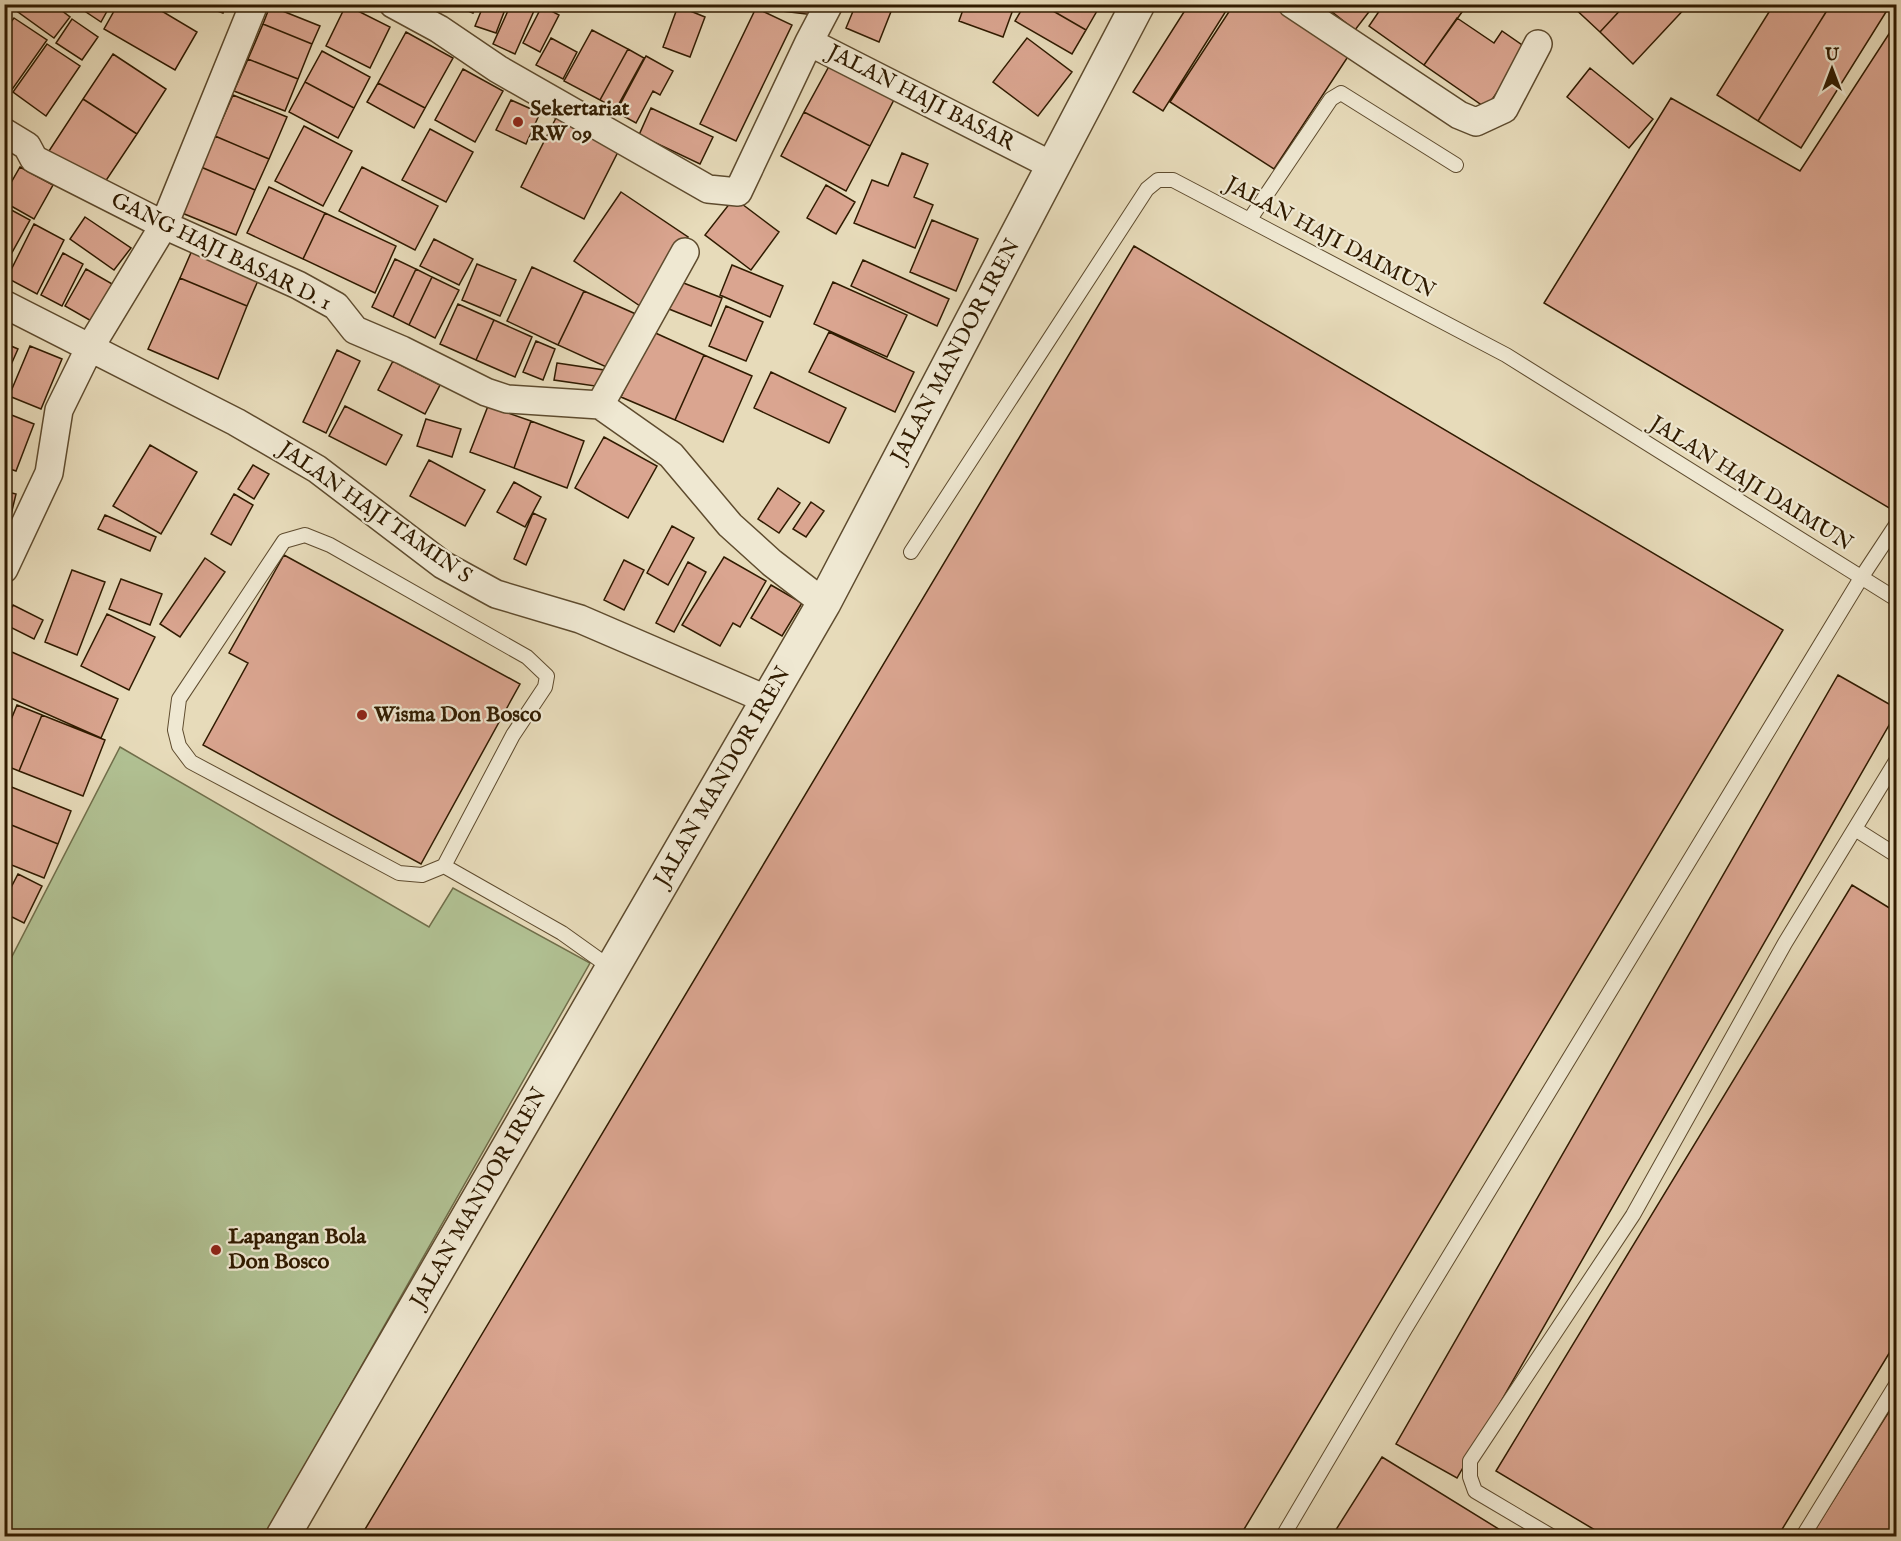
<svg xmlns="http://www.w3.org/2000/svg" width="1901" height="1541" font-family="'IM FELL English',serif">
<rect width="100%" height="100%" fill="#e7dbba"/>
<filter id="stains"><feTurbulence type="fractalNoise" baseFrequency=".00333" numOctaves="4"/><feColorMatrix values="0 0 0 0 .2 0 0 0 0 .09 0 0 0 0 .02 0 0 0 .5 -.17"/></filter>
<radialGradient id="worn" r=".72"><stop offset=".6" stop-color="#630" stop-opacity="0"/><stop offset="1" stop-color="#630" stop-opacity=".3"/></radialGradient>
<path fill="#b1c193" stroke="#706e4a" stroke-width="1.5" d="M120 747 429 927 453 888 590 963 265 1536H15L5 1528 4 972Z"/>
<path fill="#daa590" stroke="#301b00" stroke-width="1.5" d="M23 4H53L70 17 54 38 18 12Z
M74 4H111L101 22Z
M118 4H150L197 32 175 70 104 29Z
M198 4H226L223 13Z
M436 4H477L473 13 453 5 450 11Z
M484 4 506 7 496 33 475 26Z
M511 4H537L515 54 493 44Z
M775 4H816L814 15 774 10Z
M856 4H894L879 42 846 28Z
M965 4H1015L1003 37 959 21Z
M1025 4H1041L1086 30 1072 54 1015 21Z
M1041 4H1101L1086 30Z
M1189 4H1215L1226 11 1163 111 1133 92Z
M1234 4H1285L1353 49 1274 169 1170 102Z
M1322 4H1375L1355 30Z
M1384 4H1466L1467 5 1424 65 1369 26Z
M1570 4H1626L1600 32Z
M1626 4H1689L1633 64 1600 32Z
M1774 4H1831L1758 121 1717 95Z
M1831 4H1891L1801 148 1758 121Z
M346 5 390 27 370 68 326 46Z
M270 6 320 26 312 44 263 24Z
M542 6 559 15 540 52 523 43Z
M678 6 705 17 690 57 663 47Z
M756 8 792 25 736 141 700 124Z
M14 18 47 40 11 91 4 86V31Z
M1457 18 1494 43 1502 31 1528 49 1486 108 1424 65Z
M72 19 98 37 82 60 56 43Z
M1896 23V512L1544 303 1671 98 1800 171Z
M263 24 312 44 298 79 248 59Z
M592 30 628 49 600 100 564 81Z
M406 32 453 58 425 108 378 83Z
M551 38 577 52 563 79 536 65Z
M1027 38 1072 72 1038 116 993 82Z
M47 44 80 66 46 116 13 92Z
M628 49 644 58 616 109 600 100Z
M322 51 370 77 354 108 305 82Z
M113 54 166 89 137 134 83 99Z
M646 56 673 71 660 95 653 91 636 123 616 112Z
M248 59 298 79 285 111 234 91Z
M833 59 898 92 870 146 804 112Z
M1590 68 1653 119 1629 148 1567 97Z
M463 69 503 91 475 142 435 120Z
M305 82 354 108 338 138 289 112Z
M378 83 425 108 414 128 367 102Z
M233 95 287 117 269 159 215 136Z
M83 99 137 134 101 188 47 154Z
M511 100 540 113 526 144 496 130Z
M651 108 713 137 700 164 639 135Z
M804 112 870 146 846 191 781 156Z
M558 114 621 146 584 219 521 187Z
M304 126 352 151 323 206 275 181Z
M430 129 473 152 446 202 402 180Z
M215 136 269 159 255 190 201 167Z
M902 153 928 164 914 197 933 205 915 248 854 223 872 180 888 186Z
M20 167 53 185 34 219 4 202V195Z
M201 167 255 190 236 235 182 213Z
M362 167 438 206 415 250 339 211Z
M826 185 855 202 836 234 807 218Z
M269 187 325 213 303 259 247 233Z
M621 192 688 237 640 306 574 261Z
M734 198 779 232 751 270 705 235Z
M4 206 30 220 4 267Z
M325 213 396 246 375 293 303 259Z
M85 217 131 248 114 270 70 239Z
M932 220 978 239 956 291 910 272Z
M34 224 64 240 37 294 7 278Z
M434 239 473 259 459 285 420 266Z
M1134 246 1783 630 1240 1536H361Z
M193 248 260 276 247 306 180 278Z
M63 253 83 264 62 306 41 295Z
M395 259 416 269 393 317 372 307Z
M863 260 949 299 937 326 851 286Z
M477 264 516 280 500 316 462 300Z
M732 265 783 286 770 317 720 295Z
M532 267 584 291 558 345 507 321Z
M86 269 114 285 93 322 65 306Z
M416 269 432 277 409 325 393 317Z
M432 277 459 290 435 338 409 325Z
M180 278 247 306 218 379 148 349Z
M681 282 722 298 711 326 669 309Z
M833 282 907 315 887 357 814 324Z
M584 291 638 315 613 370 558 345Z
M458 304 494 320 476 360 440 344Z
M726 306 763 322 746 361 709 346Z
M494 320 532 337 515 377 476 360Z
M651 331 704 355 675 420 621 397Z
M829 332 914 372 895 412 809 372Z
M536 341 555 349 543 380 523 372Z
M4 343 18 349 6 376 4 375Z
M30 346 62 359 41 409 9 396Z
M337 350 360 361 326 433 303 422Z
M704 355 752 376 723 442 675 420Z
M393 361 440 385 425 414 378 390Z
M557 363 604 370 602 387 554 380Z
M771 372 846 408 829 443 754 408Z
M345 406 402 435 386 465 329 436Z
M488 406 531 421 514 468 470 452Z
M4 412 34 424 16 471 4 467Z
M426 419 461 429 452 457 417 446Z
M531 421 584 441 567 488 514 468Z
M604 437 657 466 628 518 575 488Z
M150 445 197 472 161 534 113 506Z
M429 460 485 490 465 526 410 496Z
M253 465 269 474 254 499 238 489Z
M514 482 541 497 525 527 497 512Z
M778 488 800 503 779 533 758 519Z
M4 491 16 494 9 523 4 522Z
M234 494 253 505 231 545 211 534Z
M811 502 824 511 806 537 793 529Z
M533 513 546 519 526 565 514 559Z
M105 515 156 537 150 551 98 529Z
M672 526 694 538 668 585 647 573Z
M284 555 520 684 421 864 203 745 248 663 229 653Z
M724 557 766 581 740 627 733 623 720 646 682 625Z
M205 558 225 572 180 637 160 624Z
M624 560 644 570 624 610 604 600Z
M688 562 706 572 674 632 656 623Z
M72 570 105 582 77 655 45 642Z
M121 579 162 594 150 625 109 609Z
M771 585 802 603 782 636 751 618Z
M13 605 43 620 34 639 4 624Z
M107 614 155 637 129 690 81 666Z
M5 649 118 699 101 738 4 695Z
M1838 675 1896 708V713L1457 1478 1396 1444Z
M17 705 42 715 19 771 4 765V737Z
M42 715 105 740 83 796 19 771Z
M4 784 71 811 58 844 4 822Z
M4 822 58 844 44 878 4 862Z
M18 874 42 886 24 923 4 913V901Z
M1852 885 1896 912V1342L1778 1536H1605L1496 1471Z
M1893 1405 1896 1407V1535L1811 1536Z
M1382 1457 1510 1536H1332Z"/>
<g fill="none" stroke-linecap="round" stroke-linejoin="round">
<defs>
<path id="service" d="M1250 219 1331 99 1341 93 1456 165
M305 535 330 545 527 657 547 676 545 687 513 735 444 866 422 875 399 873 191 762 179 746 175 730 179 699 284 541Z
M911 552 1147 189 1158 180H1173L1506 355 1896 599
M1855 829 1896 855
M444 866 562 933 611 968
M1283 1536 1405 1329 1861 578 1896 525
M1551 1536 1475 1491 1470 1477V1461L1633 1215 1785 943 1896 761
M1803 1536 1896 1385"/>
<path id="minor" d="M393 4 439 29 498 69 708 189 738 192 809 42 1053 166
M1292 4 1459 115 1476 122 1504 109 1538 44
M809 42 829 4
M4 132 27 146 34 159 164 225 298 285 336 306 355 330 402 350 486 392 507 399 600 405 671 455 730 525 772 563 824 603
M4 304 236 422 317 469 443 565 496 594 580 619 768 700
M600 405 685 252
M4 569 49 473 59 410 89 349 164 225 254 4"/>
<path id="tertiary" d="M283 1536 824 603 1138 4"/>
</defs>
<use href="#service" stroke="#5e4b2e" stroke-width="16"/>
<use href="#minor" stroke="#5e4b2e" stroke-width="30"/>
<use href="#tertiary" stroke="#5e4b2e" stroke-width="36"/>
<use href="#service" stroke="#efe8d2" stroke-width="14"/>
<use href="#minor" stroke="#efe8d2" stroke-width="27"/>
<use href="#tertiary" stroke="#efe8d2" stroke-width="33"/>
</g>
<g fill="#8f2418" stroke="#efe8d2" stroke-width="2">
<circle cx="518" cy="122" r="6"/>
<circle cx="362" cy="715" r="6"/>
<circle cx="216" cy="1250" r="6"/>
</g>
<g text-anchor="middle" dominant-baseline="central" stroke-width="4.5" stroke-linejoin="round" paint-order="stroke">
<g font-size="22" fill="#301b00" stroke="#efe8d2">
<text transform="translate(921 98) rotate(27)">JALAN HAJI BASAR</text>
<text transform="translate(1330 238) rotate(28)">JALAN HAJI DAIMUN</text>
<text transform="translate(221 252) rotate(26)">GANG HAJI BASAR D. 1</text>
<text transform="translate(956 351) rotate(-62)">JALAN MANDOR IREN</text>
<text transform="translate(1751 484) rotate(32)">JALAN HAJI DAIMUN</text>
<text transform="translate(375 513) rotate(35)">JALAN HAJI TAMIN S</text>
<text transform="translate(723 777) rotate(-60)">JALAN MANDOR IREN</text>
<text transform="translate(479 1198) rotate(-60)">JALAN MANDOR IREN</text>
</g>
<g font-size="22" font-weight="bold" fill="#301b00" stroke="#efe8d2" text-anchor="start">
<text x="530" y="109">Sekertariat<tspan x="530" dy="25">RW 09</tspan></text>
<text x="374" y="715">Wisma Don Bosco</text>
<text x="228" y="1237">Lapangan Bola<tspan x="228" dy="25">Don Bosco</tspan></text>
</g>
</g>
<rect width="1901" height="1541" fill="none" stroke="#e7dbba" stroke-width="24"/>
<rect x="6" y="6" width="1889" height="1529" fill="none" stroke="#301b00" stroke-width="3"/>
<rect x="12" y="12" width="1877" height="1517" fill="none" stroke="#301b00" stroke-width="1.5"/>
<g transform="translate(1832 69)" stroke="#efe8d2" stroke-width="4.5" paint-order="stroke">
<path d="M0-4.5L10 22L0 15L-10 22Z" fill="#301b00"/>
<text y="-9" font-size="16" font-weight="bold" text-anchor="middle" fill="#301b00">U</text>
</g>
<rect width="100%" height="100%" filter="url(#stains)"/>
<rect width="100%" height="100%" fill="url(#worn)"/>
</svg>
